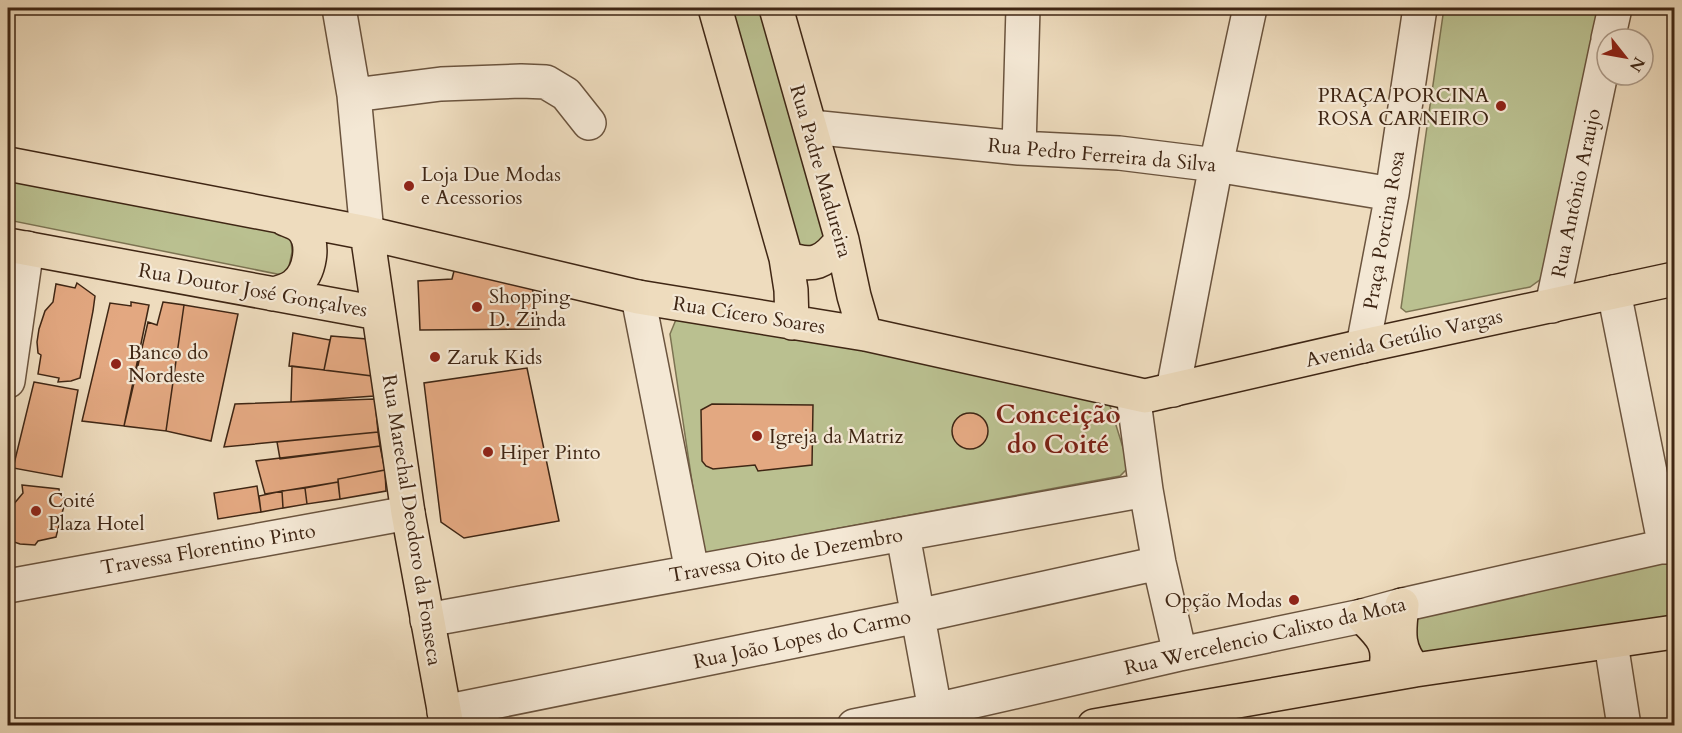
<svg xmlns="http://www.w3.org/2000/svg" width="1682" height="733" font-family="Cardo,serif">
<rect width="100%" height="100%" fill="#eedcbe"/>
<filter id="stains"><feTurbulence type="fractalNoise" baseFrequency=".00333" numOctaves="4"/><feColorMatrix values="0 0 0 0 .2 0 0 0 0 .09 0 0 0 0 .02 0 0 0 .5 -.17"/></filter>
<radialGradient id="worn" r=".72"><stop offset=".6" stop-color="#630" stop-opacity="0"/><stop offset="1" stop-color="#630" stop-opacity=".3"/></radialGradient>
<path fill="#bac090" stroke="#7c7352" stroke-width="1.5" d="M727 8H768L831 243 795 255Z
M1444 8H1601L1541 279 1530 287 1406 312 1401 308Z
M8 168 290 227 292 252 287 276 8 220Z
M677 317 1106 393 1129 467 1120 476 706 553 702 549 670 334Z
M1674 552V618L1414 658 1405 621Z"/>
<path fill="#e3a881" stroke="#3f2614" stroke-width="1.5" d="M455 267 532 285 539 329 420 330 418 281 452 279Z
M77 283 95 296 93 311 80 378 71 381 58 382 59 378 38 374 41 355 38 353 37 342 39 329 45 311 53 302 56 284 75 288Z
M131 302 149 305 124 426 82 421 110 303 131 306Z
M163 302 184 305 166 431 124 426 148 322 157 325Z
M184 305 238 314 211 441 166 431Z
M293 333 330 340 324 370 289 366Z
M331 336 367 339 372 376 324 370Z
M292 366 372 376 374 396 291 402Z
M527 368 559 521 464 538 441 522 424 383Z
M34 382 78 390 62 477 13 468Z
M375 399 378 432 224 447 235 404Z
M712 404 813 405 812 465 758 471 755 465 713 469 706 466 702 461 701 410Z
M952 431a18 18 0 1 1 36 0a18 18 0 1 1-36 0Z
M378 432 380 446 280 459 277 442Z
M380 446 385 470 338 479V482L265 494 256 461Z
M385 470 386 491 340 499 338 479Z
M338 482 340 499 307 504 305 488Z
M22 485 59 489 60 497 66 498 56 537 38 541 35 545 20 544 11 541 8 534V517L13 505 23 493Z
M257 486 261 512 218 519 214 493Z
M305 488 307 504 283 508 282 491Z
M282 491 283 508 261 512 259 496Z"/>
<g fill="none" stroke-linecap="round" stroke-linejoin="round">
<defs>
<path id="minor" d="M339 8 354 95 367 233
M1608 39 1615 8
M354 95 441 84 521 81 546 82 566 94 589 123
M811 127 1019 148 1119 153 1216 165 1392 194
M1019 148 1023 8
M1614 292 1665 547
M638 297 692 571
M1552 306 1607 45
M1363 346 1392 194 1420 8
M8 381 27 248
M1173 390 1216 165 1250 8
M1133 394 1146 490 1159 563 1180 654
M903 535 935 710
M8 586 408 513
M427 620C666 576 906 534 1146 490
M1611 643 1624 726
M444 712 918 616 1159 563
M854 726 935 710 1180 654 1362 616 1402 605 1674 544"/>
<path id="major" d="M715 8 786 258 791 290 792 323
M776 8 842 240 854 296 865 334
M8 164 367 233 638 297 865 334 1145 396 1363 346 1674 279
M367 233 408 513 447 726
M8 245 378 313
M786 258C813 268 824 263 842 240
M273 294C281 292 289 290 295 285 310 273 316 243 302 228 297 223 290 221 285 219
M1402 605C1399 631 1396 649 1415 670
M1362 616C1381 635 1392 644 1385 672
M1094 726 1415 670 1674 632"/>
</defs>
<use href="#minor" stroke="#6b543e" stroke-width="36"/>
<use href="#major" stroke="#3f2614" stroke-width="36"/>
<use href="#minor" stroke="#f4e8d5" stroke-width="33"/>
<use href="#major" stroke="#eedcbe" stroke-width="33"/>
</g>
<g fill="#8f2418" stroke="#f4e8d5" stroke-width="2">
<circle cx="1501" cy="106" r="6"/>
<circle cx="409" cy="186" r="6"/>
<circle cx="477" cy="307" r="6"/>
<circle cx="435" cy="357" r="6"/>
<circle cx="116" cy="364" r="6"/>
<circle cx="757" cy="436" r="6"/>
<circle cx="488" cy="452" r="6"/>
<circle cx="36" cy="511" r="6"/>
<circle cx="1294" cy="600" r="6"/>
</g>
<g text-anchor="middle" dominant-baseline="central" stroke-width="4.5" stroke-linejoin="round" paint-order="stroke">
<g font-size="20" fill="#3f2614" stroke="#f4e8d5" text-anchor="start">
<text x="1489" y="95" text-anchor="end">PRAÇA PORCINA<tspan x="1489" dy="23">ROSA CARNEIRO</tspan></text>
<text x="421" y="174">Loja Due Modas<tspan x="421" dy="23">e Acessorios</tspan></text>
<text x="489" y="296">Shopping<tspan x="489" dy="23">D. Zinda</tspan></text>
<text x="128" y="352">Banco do<tspan x="128" dy="23">Nordeste</tspan></text>
<text x="447" y="357">Zaruk Kids</text>
<text x="769" y="436">Igreja da Matriz</text>
<text x="500" y="452">Hiper Pinto</text>
<text x="48" y="500">Coité<tspan x="48" dy="23">Plaza Hotel</tspan></text>
<text x="1282" y="600" text-anchor="end">Opção Modas</text>
</g>
<g font-size="20" fill="#3f2614" stroke="#f4e8d5">
<text transform="translate(1102 155) rotate(5)">Rua Pedro Ferreira da Silva</text>
<text transform="translate(821 171) rotate(74)">Rua Padre Madureira</text>
<text transform="translate(1576 193) rotate(-78)">Rua Antônio Araujo</text>
<text transform="translate(1384 230) rotate(-80)">Praça Porcina Rosa</text>
<text transform="translate(253 290) rotate(10)">Rua Doutor José Gonçalves</text>
<text transform="translate(749 315) rotate(9)">Rua Cícero Soares</text>
<text transform="translate(1404 338) rotate(-13)">Avenida Getúlio Vargas</text>
<text transform="translate(412 520) rotate(81)">Rua Marechal Deodoro da Fonseca</text>
<text transform="translate(208 549) rotate(-10)">Travessa Florentino Pinto</text>
<text transform="translate(786 555) rotate(-10)">Travessa Oito de Dezembro</text>
<text transform="translate(1265 636) rotate(-13)">Rua Wercelencio Calixto da Mota</text>
<text transform="translate(802 639) rotate(-12)">Rua João Lopes do Carmo</text>
</g>
<g font-size="26" font-weight="bold" fill="#7a1f14" stroke="#f4e8d5">
<text x="1058" y="414">Conceição<tspan x="1058" dy="30">do Coité</tspan></text>
</g>
</g>
<rect width="1682" height="733" fill="none" stroke="#eedcbe" stroke-width="30"/>
<rect x="9" y="9" width="1664" height="715" fill="none" stroke="#3f2614" stroke-width="3"/>
<rect x="15" y="15" width="1652" height="703" fill="none" stroke="#3f2614" stroke-width="1.5"/>
<g transform="translate(1625 57) rotate(121)"><circle r="28" fill="#f4e8d5" stroke="#ac9a88" stroke-width="1.5"/>
<path d="M0-4.5L10 22L0 15L-10 22Z" fill="#8f2418"/>
<text y="-9" font-size="16" font-weight="bold" text-anchor="middle" fill="#3f2614">N</text>
</g>
<rect width="100%" height="100%" filter="url(#stains)"/>
<rect width="100%" height="100%" fill="url(#worn)"/>
</svg>
